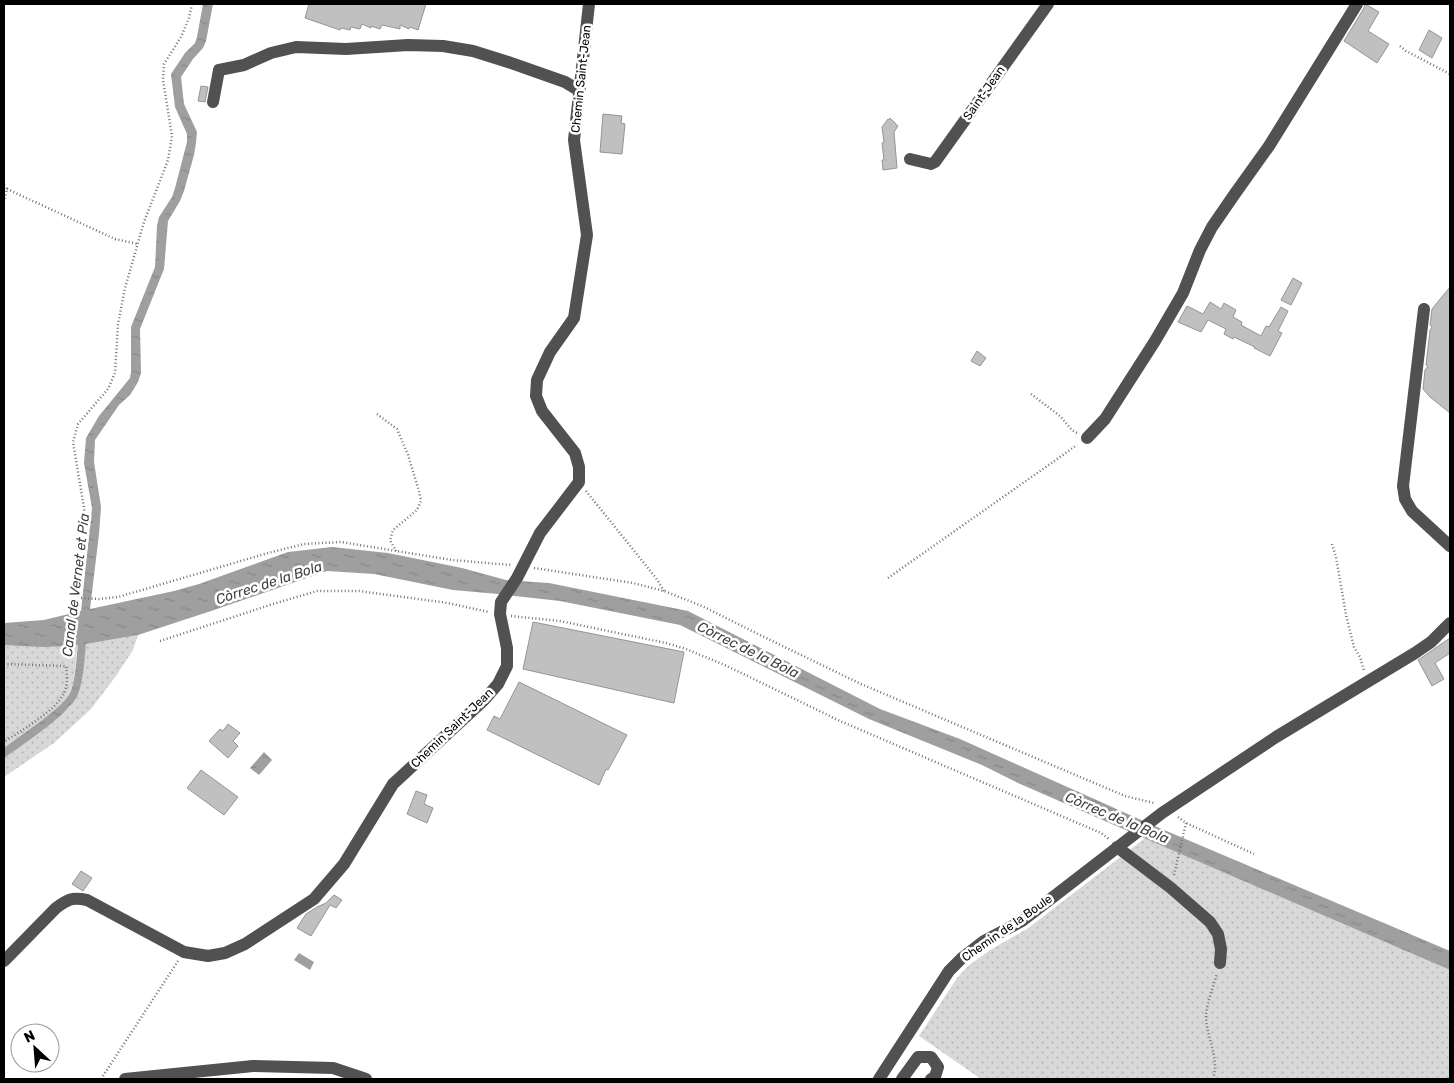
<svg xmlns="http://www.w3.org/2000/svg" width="1454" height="1083" font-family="Rubik,sans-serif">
<defs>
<pattern id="grass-dots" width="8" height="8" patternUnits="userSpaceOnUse" patternTransform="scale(1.25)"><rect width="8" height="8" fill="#d8d8d8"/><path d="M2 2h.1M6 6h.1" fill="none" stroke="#b8b8b8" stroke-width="1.8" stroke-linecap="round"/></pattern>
<pattern id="water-ripples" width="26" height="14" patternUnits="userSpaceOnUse" patternTransform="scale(1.25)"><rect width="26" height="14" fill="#9f9f9f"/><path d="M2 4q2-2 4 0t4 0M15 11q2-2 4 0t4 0" fill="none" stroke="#878787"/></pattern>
</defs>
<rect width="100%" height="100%" fill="#fff"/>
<path fill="url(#grass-dots)" d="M138 635 133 650 116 676 91 709 54 743 4 777V758L39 732 70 707 84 657 86 644Z
M4 645C29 647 53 648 78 645 75 659 76 678 71 691 66 706 18 737 4 748Z
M1145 838 1450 970V1079H981L919 1036 957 978 968 966 990 950 1027 929Z"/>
<path fill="url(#water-ripples)" d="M203 4H213L206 41 203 48 193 59 181 77 184 104 197 132 196 143 194 155 184 191 180 201 168 221 164 269 140 329 141 373 138 382 130 395 119 405 95 440 94 462 101 507 99 534 90 609 174 591 199 584 288 552 332 547 388 553 462 568 506 580 549 583 688 611 880 709 960 739 1150 824 1450 951V970L1137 835 1018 783 982 765 869 719 680 625 560 601 498 594 453 590 374 574 327 571 211 611 138 635 86 644C84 660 84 679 78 694 72 712 21 746 4 758V748C18 737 66 706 71 691 76 678 76 659 78 645 53 648 29 647 4 645V623L44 620 81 611 92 508 84 463 86 438 99 416 130 378 131 372V327L155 267 157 226 159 217 172 197 175 188 187 142V134L175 107 171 74 185 53 195 43 197 37Z
M264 752 272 760 259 775 250 768Z
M299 953 314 962 310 970 294 960Z"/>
<path fill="#c0c0c0" stroke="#959595" d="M309 4H426L418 30 410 27 409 29 400 25V29L382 25 380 29 371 26V28L362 24 360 29 351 27 350 30 341 28 340 30 305 18Z
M1365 4 1379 12 1368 31 1389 44 1377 63 1344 41 1364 8Z
M1429 30 1442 38 1432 58 1419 50Z
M201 86 208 87 205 102 198 101Z
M603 114 622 116 621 123 625 124 622 154 600 152Z
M890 118 898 126 894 132 897 168 883 170 882 160H884L882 143 884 142 882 127 888 119 889 120Z
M1293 278 1302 283 1291 305 1281 300Z
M1450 287V413L1430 397 1423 389 1425 370 1428 366 1426 365 1430 330 1432 327 1430 325 1432 309Z
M1210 302 1221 309 1224 303 1236 310 1233 317 1242 322 1241 325 1261 336 1266 326 1269 327 1281 307 1288 311 1278 331 1282 333 1270 356 1254 348 1255 347 1234 337 1233 339 1224 334 1226 329 1208 320 1201 332 1178 322 1187 306 1203 314Z
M977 351 986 358 980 366 971 361Z
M533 622 684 652 674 703 523 669Z
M1450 638V653L1435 663 1444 679 1432 686 1418 660Z
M519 682 627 735 608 770 606 769 599 785 487 730 494 716 500 719Z
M228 724 240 733 233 741 238 746 228 758 209 741 220 729 223 731Z
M201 770 238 797 224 815 187 788Z
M416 791 427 795 424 804 433 808 427 823 407 814Z
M81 871 92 878 83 891 72 884Z
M334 895 342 900 336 908 330 905 311 936 297 928 306 914 317 907 326 903Z"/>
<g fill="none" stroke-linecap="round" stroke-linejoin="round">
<path stroke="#737373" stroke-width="2.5" stroke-dasharray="1 2.5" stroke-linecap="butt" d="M192 4 189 18 181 37 164 64 163 80 172 136 168 160 144 222 125 288 118 324 115 373 108 389 78 424 73 442 85 514 77 594 80 598 99 599 118 597 268 553 304 544 341 542 452 560 511 565
M1400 46 1406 51 1450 74
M4 185 7 189 4 201
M7 189 115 239 138 244
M1031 394 1060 416 1072 430 1077 433
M377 414 397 429 408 455 419 491 421 501 417 510 393 530 390 540 396 551
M586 491 656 578 664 591
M1332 544 1336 557 1346 615 1354 647 1360 657 1364 671
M534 568 633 583 664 591 702 606 764 637 861 684 1125 796 1154 803
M888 578 1077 445
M511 616 560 621 666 643 686 649 727 666 840 721 1101 833 1109 839
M160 641 270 605 317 591H359L448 603 489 612
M4 664 66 666C67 674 68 685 64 693 56 711 20 731 4 742
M1178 817 1186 823 1254 854
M1174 875 1186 823
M101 1079 178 961
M1213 1079C1220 1058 1206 1037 1206 1016 1206 1005 1214 985 1217 973"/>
<path stroke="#515151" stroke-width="12" d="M213 102 219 70 244 65 271 53 296 47 346 49 408 45 443 46 473 51 508 62 565 82 580 91
M910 159 931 164 935 162 1048 4
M1424 309 1403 486 1405 499 1412 511 1450 546
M1087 438 1105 419 1155 341 1183 293 1200 250 1212 227 1234 195 1269 146 1357 4
M1117 847 1171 888 1210 922 1218 934 1221 949 1220 963
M4 961 56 908C68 899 72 897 87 900L184 952 208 956 225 953 245 944 314 899 344 864 393 784 484 700 498 684 507 666V648L500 614 501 602 517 578 540 533 579 482V467L575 453 542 411 536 396 537 380 550 352 574 318 587 235 574 140 589 4
M125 1079 253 1066 333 1068 366 1079
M879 1079 949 971 962 958 984 941 1022 921 1162 813 1276 737 1415 653 1431 642 1450 623
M902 1079 918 1057H931L938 1067 935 1077 931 1079"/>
</g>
<g text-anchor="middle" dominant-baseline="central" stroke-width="5" stroke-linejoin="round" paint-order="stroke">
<g font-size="12" fill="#000" stroke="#fff">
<text transform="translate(581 79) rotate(-84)">Chemin Saint-Jean</text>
<text transform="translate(984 93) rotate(-55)">Saint-Jean</text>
<text transform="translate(452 728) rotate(-44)">Chemin Saint-Jean</text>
<text transform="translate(1007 928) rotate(-35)">Chemin de la Boule</text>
</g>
<g font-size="14" font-style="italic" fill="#404040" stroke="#fff">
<text transform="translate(269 583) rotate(-18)">Còrrec de la Bola</text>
<text transform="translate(76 585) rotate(-83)">Canal de Vernet et Pia</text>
<text transform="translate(748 650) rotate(26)">Còrrec de la Bola</text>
<text transform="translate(1117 818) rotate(23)">Còrrec de la Bola</text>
</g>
</g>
<rect width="1454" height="1083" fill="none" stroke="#000000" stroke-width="10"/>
<g transform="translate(35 1048) rotate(334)"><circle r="24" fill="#ffffff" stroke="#999999"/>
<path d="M0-4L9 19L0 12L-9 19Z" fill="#000000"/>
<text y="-8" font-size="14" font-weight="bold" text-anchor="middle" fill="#000000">N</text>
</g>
</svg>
